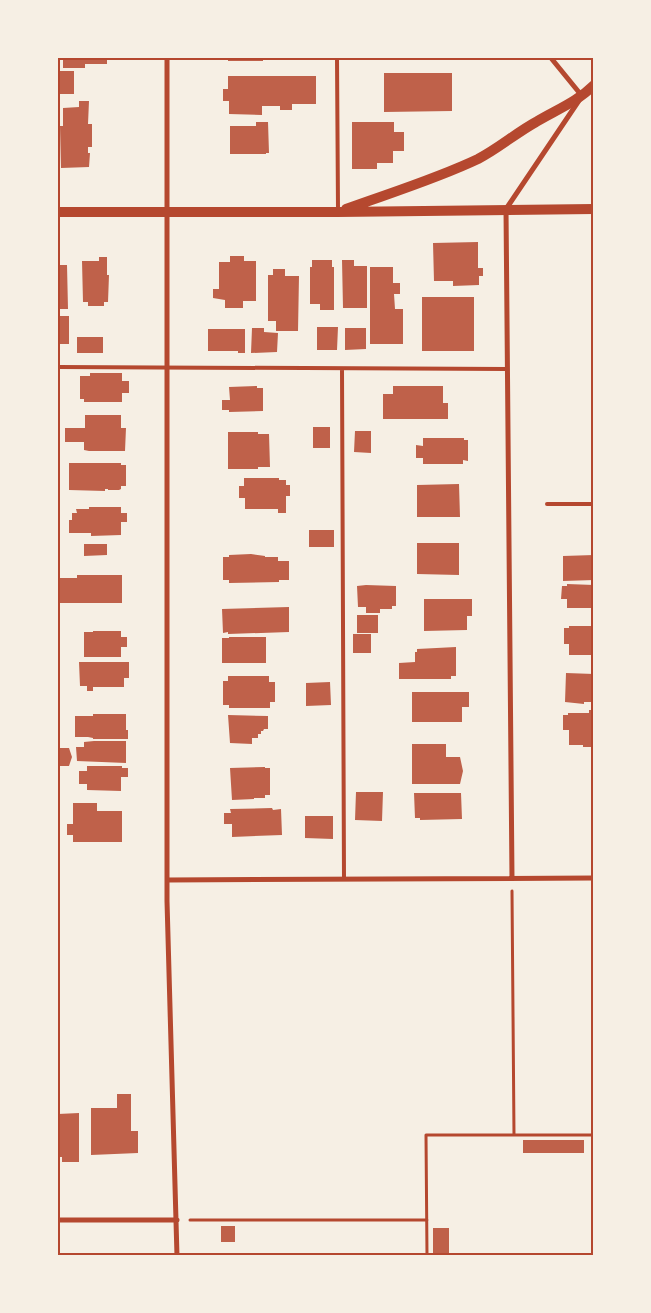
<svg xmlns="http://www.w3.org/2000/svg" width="651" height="1313" font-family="Helvetica,sans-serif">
<rect width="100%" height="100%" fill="#f6efe4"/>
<path fill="#bf614a" d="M63 58H107V64H85V68H63Z
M228 58H263V61H228Z
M58 71H74V94H58Z
M384 73H452V111L384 112Z
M228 76H316V104H292V110H280V106H262V115L229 114V101H223V89H228Z
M79 101H89L88 124H92V147H88V153H90L89 167 61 168 60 126H63V108L79 107Z
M256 122H268L269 153H266V154H230V126H256Z
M352 122H394V132H404V151H393V163H377V169H352Z
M478 242V268H483V276H479V285L453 286V281H434L433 243Z
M230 256H244V261H256V301H243V308H225V300L213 298V289H219V262H230Z
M99 257H107V275H109L108 302H104V306H88V302H83L82 261H99Z
M312 260H332V267H334V310H320V304H310V267H312Z
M342 260H354V266H367V308H343Z
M58 265H67L68 309H58Z
M370 267H393V283H400V294H394L395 309H403V344H370Z
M273 269H285V276H299L298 331H276V321H268V275H273Z
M422 297H474V351H422Z
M58 316H69V344H58Z
M317 327H338L337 350H317Z
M252 328H264V332L278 333 277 352 251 353Z
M345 328H366V349L345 350Z
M208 329H245V353H238V351H208Z
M77 337H103V353H77Z
M90 373H122V381H129V393H122V402H84V399H80V376H90Z
M257 386V388H263V411L229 412V410H222V400H230L229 387Z
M393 386H443V403H448V419H383V394H393Z
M85 415H121V428H126L125 451H89L84 450V442H65V428H85Z
M313 427H330V448H313Z
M355 431H371V453L354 452Z
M228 432H258V434H269L270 467H258V469H228Z
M423 438H464V440H468V461L463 460V464H423V458H416V445L423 446Z
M69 463H121V465H126V486H121V489L119 490H108V489H105V491L69 490Z
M244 478H279V480H286V485H290V496H286V513H278V509H245V498H239V486H244Z
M459 484 460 517H417V485Z
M89 507H121V513H127V522H121V535L91 536V533H69V520H72V513H77L76 509H89Z
M309 530H334V547H309Z
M417 543H459V575L417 574Z
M84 544H107V555L84 556Z
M251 554 265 556V557H278V561H289V580H279V582L229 583V580H223V557H229V555Z
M594 555V580L563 581V556Z
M77 575H122V603H58V578H77Z
M567 584 594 585V608H567V599H561L562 586H567Z
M366 585 396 586V606H392V609H380V613H366V607H358L357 586Z
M424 599H472V616H467V630L424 631Z
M289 607V632L228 634V632L223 633 222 609Z
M357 615H378V633H357Z
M569 626H594V655H569V644H564V628H569Z
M93 631H121V637H127V647H121V657H84V632H93Z
M353 634H371V653H353Z
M229 637H266V663H222V638H229Z
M456 647V676H451V679H399V663L415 662V652H417V649Z
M79 662H129V678H124V687H93V691H87V686H80Z
M566 673 594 674V702H584V704L565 702Z
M228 676H269V682H275V702H270V708H229V705H223V681H228Z
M330 682 331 705 306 706V683Z
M412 692H469V707H462V722H412Z
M589 710H594V747H583V745H569V730H563V715H568V713H589Z
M93 714H126V730H128V739H93V738L88 737H75V716H93Z
M228 715 268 716V729H264L263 731H261V734H258V738H252V744L230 743Z
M94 741H126V763L77 761 76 747H84V742Z
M412 744H446V757H460L463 771 460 784H412Z
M58 748H69L72 757 69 766H58Z
M87 766H122V768H128V777H121V791L87 790V784H79V771H87Z
M265 767V768H270V795H265V798H254V799L232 800 230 768Z
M356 792H383L382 821 355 820Z
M414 793H461L462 819 420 820V818H415Z
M73 803H97V811H122V842H73V835H67V824H73Z
M272 808 273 810 281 809 282 835 232 837V824H224V813H231L230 809Z
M305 816H333V839L305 838Z
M117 1094H131V1131H138V1153L91 1155V1108H117Z
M79 1113V1162H62V1157H58V1114Z
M523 1140H584V1153H523Z
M221 1226H235V1242H221Z
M433 1228H449V1256H433Z"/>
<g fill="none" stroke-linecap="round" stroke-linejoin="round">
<path stroke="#b5482f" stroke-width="3" d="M512 891 514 1135
M190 1220H427
M427 1256 426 1135H594"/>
<path stroke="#b5482f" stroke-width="4" d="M337 58 338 210
M58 367 507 369
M342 369 344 879
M547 504H594"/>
<path stroke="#b5482f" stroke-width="5" d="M167 58V901L177 1256
M512 878 506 209 582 96 551 58
M168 880 594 878
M58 1220H177"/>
<path stroke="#b5482f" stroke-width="10" d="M346 209C390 193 436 179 478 159 499 148 516 133 536 122 556 110 577 102 594 85
M58 212H338L594 209"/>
</g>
<rect width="651" height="1313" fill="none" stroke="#f6efe4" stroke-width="118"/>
<rect x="59" y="59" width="533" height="1195" fill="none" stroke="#b5482f" stroke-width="2"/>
</svg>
